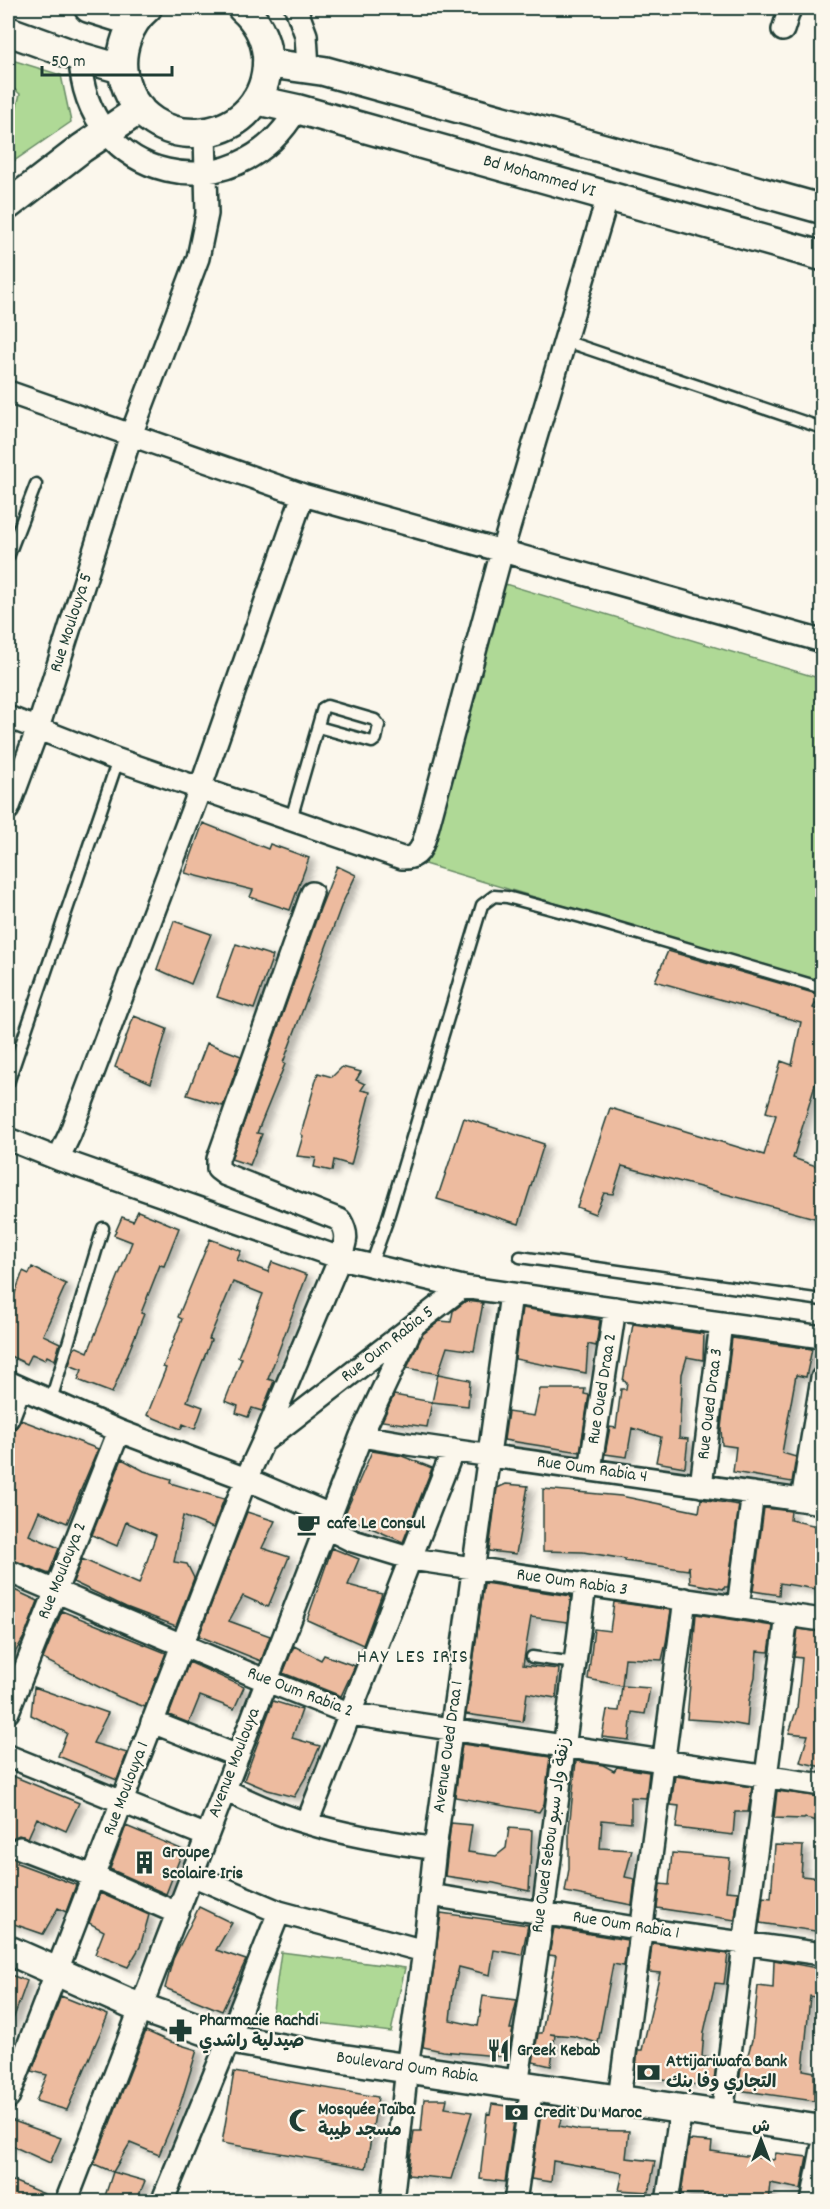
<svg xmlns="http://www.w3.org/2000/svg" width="830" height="2209" font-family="Dekko,'Playpen Sans Arabic',sans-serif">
<defs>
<filter id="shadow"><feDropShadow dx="6" dy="4" stdDeviation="3" flood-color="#0004"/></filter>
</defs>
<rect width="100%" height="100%" fill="#fbf7ec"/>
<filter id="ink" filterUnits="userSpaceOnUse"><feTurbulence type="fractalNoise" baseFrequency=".0167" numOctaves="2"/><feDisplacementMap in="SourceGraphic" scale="12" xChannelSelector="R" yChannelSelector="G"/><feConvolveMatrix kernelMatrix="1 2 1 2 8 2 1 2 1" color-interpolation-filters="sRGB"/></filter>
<g filter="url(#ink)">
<path fill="#afd996" stroke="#678b65" stroke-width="1.5" d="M12 60 61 75 71 122 8 165V142L20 94 8 84V69Z
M495 581 822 679V983L411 860Z
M281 1952 405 1968 391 2032 272 2017Z"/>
<path fill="#edbb9f" stroke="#1f3d34" stroke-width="1.5" filter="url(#shadow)" d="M203 823 268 849 270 844 309 858 290 910 250 897 253 890 185 873Z
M337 866 356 875 342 904 283 1063 285 1064 257 1133 262 1134 250 1165 231 1159 320 909Z
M174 921 211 934 191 984 157 969Z
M236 944 273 956 254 1009 217 997Z
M668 951 820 995 813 1008 822 1012V1062L793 1158 822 1168V1220L622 1166 613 1194 604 1193 595 1214 577 1207 610 1108 764 1155 776 1115 766 1112 781 1061 792 1065 801 1022 655 981Z
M134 1016 167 1029 151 1083 115 1067Z
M207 1043 241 1056 223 1106 187 1095Z
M342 1067 361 1072 356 1080 365 1084 361 1090 370 1092 351 1165 334 1160 332 1171 314 1167 316 1158 297 1156 303 1136 301 1134 318 1073 332 1077Z
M464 1118 544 1144 519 1224 437 1199Z
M138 1211 179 1228 164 1266 160 1265 141 1313 144 1314 112 1393 78 1380 82 1370 69 1365 74 1349 77 1347 88 1352 132 1242 114 1235 122 1217 133 1221Z
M210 1239 241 1251 237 1260 268 1272 272 1262 307 1275 268 1379 274 1381 262 1411 252 1408 248 1417 236 1413 238 1406 225 1401 242 1358 238 1357 263 1294 233 1282 209 1339 211 1340 187 1401 203 1407 195 1429 183 1424 181 1429 147 1415 166 1368 163 1367 182 1319 178 1317Z
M32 1267 66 1284 43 1335 60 1343 55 1360 47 1356 45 1360 32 1354 27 1364 8 1355V1312L23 1271 29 1274Z
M466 1301 483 1303 474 1351 447 1347 438 1374 407 1368 423 1334 440 1321 451 1322 453 1311Z
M522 1308 600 1320 596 1346 588 1344 586 1373 515 1359Z
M633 1324 704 1334 703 1360 687 1357 682 1374 679 1438 688 1439 685 1467 656 1462 661 1437 632 1428 627 1457 605 1454 610 1427 616 1428 621 1389H626L627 1382 623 1381Z
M732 1338 812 1349 806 1377 796 1375 782 1453 796 1457 792 1482 733 1472 736 1447 722 1445 721 1428Z
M438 1374 470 1380 468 1406 432 1402Z
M540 1389H585L584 1394 589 1395 580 1452 504 1440 508 1412 534 1416Z
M394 1395 432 1402 427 1427 382 1421Z
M21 1420 98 1449 67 1523 39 1511 29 1535 59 1548 49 1574 8 1558V1439L11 1430 16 1428Z
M372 1451 402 1456 432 1468 403 1542 344 1516Z
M122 1459 144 1471 171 1479 170 1483 224 1499 213 1528 183 1516 174 1562 187 1564 194 1578 176 1626 126 1607 73 1582 82 1559 139 1584 156 1535 126 1522 117 1546 92 1535Z
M506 1484 528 1486 516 1554 489 1551 497 1488Z
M543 1489 621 1496 699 1512 701 1499 739 1505 728 1587H724V1589L690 1583 689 1566 688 1570 625 1561V1559L583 1552 543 1551Z
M764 1508 791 1511 790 1520 822 1527V1590L780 1583 779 1595 753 1591Z
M247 1512 275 1521 262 1548 289 1557 268 1607 243 1596 229 1621 270 1636 261 1661 199 1636Z
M332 1548 359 1559 348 1585 382 1594 363 1645 307 1620Z
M484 1583 571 1596 567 1622 531 1617 523 1665 559 1669 556 1698 527 1693 523 1722 466 1714Z
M10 1588 38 1601 25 1635 8 1665V1596Z
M614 1602 671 1610 666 1643 662 1660 625 1658 622 1686 588 1679 594 1629 610 1631Z
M62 1611 166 1653 145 1707 119 1697 43 1659Z
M696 1614 773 1626 769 1652 757 1651 755 1677 749 1700 747 1726 719 1721 687 1719Z
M798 1629 822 1632V1767L800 1762 808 1735 789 1733 797 1708 802 1658 794 1657Z
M294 1646 321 1660 324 1655 355 1666 341 1696 283 1673Z
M189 1662 244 1687 234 1709 200 1696 189 1723 169 1715Z
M622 1686 650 1688 645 1714 632 1712 629 1740 602 1737 607 1710 619 1711Z
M34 1687 108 1713 93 1743 127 1753 117 1780 58 1756 67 1733 31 1715Z
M273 1701 302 1710 292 1738 320 1746 307 1775 294 1797 268 1790 244 1780Z
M462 1744 550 1757 544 1804 539 1812 455 1797Z
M576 1761 603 1765 614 1771 617 1767 649 1772 646 1798 631 1797V1823L602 1820 600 1848 632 1850 625 1877 635 1879 632 1905 565 1892 569 1869V1829Z
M8 1774 79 1803 66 1831 37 1818 28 1838 19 1835 12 1838 8 1848Z
M675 1776 752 1787 748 1812H735L733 1835 676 1828 679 1806 671 1805Z
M777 1791 822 1797V1822L805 1818 804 1819 774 1818Z
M451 1823 472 1825 468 1852 496 1856 506 1848 509 1828 532 1830 529 1891 494 1883 445 1876Z
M126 1826 183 1850 166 1894 110 1869Z
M775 1845 803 1846 801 1876 822 1878V1932L760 1923 763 1897 771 1898Z
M8 1850 11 1856 18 1861 17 1863 76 1885 66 1912 58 1908 43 1934 8 1922Z
M672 1853 730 1858 726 1891 738 1892 735 1920 657 1908 660 1884 669 1885Z
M100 1893 149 1915 140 1947 128 1967 95 1954 104 1931 89 1923Z
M199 1907 232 1923 216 1950 246 1960 222 2011 165 1988 173 1959Z
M441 1913 528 1925 522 1955 494 1950 490 1975 459 1967 453 1992 450 2020 478 2026 483 1996 517 2000 510 2029H513L508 2057 442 2051 423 2047Z
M554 1928 627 1940 624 1966 613 1964 598 2043 573 2036 550 2034 555 2035 551 2066 533 2062 538 2033H542L556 1956 549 1955Z
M652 1943 728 1954 724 1984 715 1983 704 2032 702 2057 717 2058 713 2087 635 2076 638 2050H642L660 1973 649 1972Z
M774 1960 822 1969V1998L810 1996 803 2070 814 2072V2101L738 2090 742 2061 746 2062 752 2040 758 1986 773 1988Z
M8 1974 27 1981 9 2031 8 2030Z
M61 1996 108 2015 67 2110 36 2101 47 2075 32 2071Z
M146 2031 168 2041 197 2050 180 2105 159 2155 130 2143 113 2172 94 2164Z
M234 2072 378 2097 366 2168 222 2143Z
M424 2099H447L445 2108 472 2112 451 2179 408 2175 414 2131H421Z
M492 2104 516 2107 505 2182 480 2179 487 2113 490 2114Z
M541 2114 562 2116 559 2126 580 2130 629 2131 626 2158 655 2161 649 2192 619 2190 623 2173 553 2161 551 2182 531 2179Z
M8 2119 61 2138 50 2163 8 2144Z
M689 2140 712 2142 711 2151 774 2160 776 2153 807 2157 801 2189 770 2183 768 2202H755L725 2195 681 2194Z
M113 2172 145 2181 136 2202H123L105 2196Z
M8 2179 54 2198V2202H8Z"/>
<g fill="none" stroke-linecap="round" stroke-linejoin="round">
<defs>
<path id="lane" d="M565 341 822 428
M8 557 36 484
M291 819 323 708 327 706 375 720 379 725 376 739 372 742 318 727
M8 1083 118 760
M520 1257 822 1300
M371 1265 386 1224 482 905 494 896 507 897 581 917 822 988
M51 1400 103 1228
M532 1657 575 1663"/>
<path id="street" d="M296 8 306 35 308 68
M783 30 790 8
M80 57C84 182 235 216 297 109
M8 392 303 495 822 641
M8 717 118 760 402 858C421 859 423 844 427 830L502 551 608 196
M8 809 38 728 131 435 198 258 207 214 205 133
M8 1139 58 1159 340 1258 463 1287 822 1337
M58 1159 70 1134 200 789 303 495
M8 1382 119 1431 246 1479 263 1442 463 1287
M8 1418 20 1387
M361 1436 408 1444 822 1503
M263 1442 340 1258C346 1242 349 1235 340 1220L226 1175 218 1169V1159L312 893
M590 1470 615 1308
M701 1486 721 1323
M802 1500 822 1378
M325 1527 353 1541 412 1559 822 1620
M8 1571 267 1681 351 1714 822 1785
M738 1607 753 1493
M8 1712 119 1431
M152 1722 238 1756
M8 1756 207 1836
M225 1790C252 1803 279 1815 307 1823 349 1836 392 1842 435 1849
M307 1823 453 1450
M20 1848 93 1876 177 1913
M192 1875 279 1912 424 1951
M430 1895 642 1929 822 1954
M517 2085 543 1913 585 1585
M8 2098 246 1479 330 1515
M619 2099 685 1599
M722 2115 787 1615
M66 2202 361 1436 412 1327
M162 2202 229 2039 279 1912
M392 2202 407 2068 424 1951 435 1849 511 1294
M515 2202 532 2087
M667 2202 681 2109
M812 2202 822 2149"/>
<path id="secondary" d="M89 8 134 22
M147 8C129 23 119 50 123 74 141 163 272 147 267 55 265 37 256 20 242 8
M8 31 80 57 122 69
M267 63 324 71 822 209
M256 100 297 109 822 256
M8 205 82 148 140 109
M8 1950 128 2003 229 2039 330 2057 822 2130"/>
</defs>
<use href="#lane" stroke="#1f3d34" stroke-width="15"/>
<use href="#street" stroke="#1f3d34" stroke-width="26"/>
<use href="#secondary" stroke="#1f3d34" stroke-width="33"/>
<use href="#lane" stroke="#fbf7ec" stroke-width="10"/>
<use href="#street" stroke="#fbf7ec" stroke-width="21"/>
<use href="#secondary" stroke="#fbf7ec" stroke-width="28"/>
</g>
</g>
<defs>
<symbol id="cafe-bare" viewBox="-9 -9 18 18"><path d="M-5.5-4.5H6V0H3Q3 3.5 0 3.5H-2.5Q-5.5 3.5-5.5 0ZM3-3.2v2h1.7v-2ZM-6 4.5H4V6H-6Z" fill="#1f3d34" stroke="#fbf7ec" stroke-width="2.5" paint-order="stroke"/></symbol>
<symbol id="building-bare" viewBox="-9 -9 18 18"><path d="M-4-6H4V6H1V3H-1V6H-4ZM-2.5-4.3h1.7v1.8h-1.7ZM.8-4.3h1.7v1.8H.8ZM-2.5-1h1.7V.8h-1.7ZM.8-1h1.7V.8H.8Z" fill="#1f3d34" stroke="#fbf7ec" stroke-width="2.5" paint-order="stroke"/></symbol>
<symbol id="pharmacy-bare" viewBox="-9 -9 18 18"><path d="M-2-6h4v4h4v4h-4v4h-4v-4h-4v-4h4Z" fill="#1f3d34" stroke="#fbf7ec" stroke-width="2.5" paint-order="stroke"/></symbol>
<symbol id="restaurant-bare" viewBox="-9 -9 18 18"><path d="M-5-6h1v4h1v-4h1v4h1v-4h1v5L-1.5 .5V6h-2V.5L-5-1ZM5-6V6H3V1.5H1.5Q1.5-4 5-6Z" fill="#1f3d34" stroke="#fbf7ec" stroke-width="2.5" paint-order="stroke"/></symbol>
<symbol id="bank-bare" viewBox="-9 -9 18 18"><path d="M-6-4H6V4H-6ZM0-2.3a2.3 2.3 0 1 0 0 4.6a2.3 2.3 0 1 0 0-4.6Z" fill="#1f3d34" stroke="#fbf7ec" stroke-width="2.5" paint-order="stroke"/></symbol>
<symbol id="mosque-bare" viewBox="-9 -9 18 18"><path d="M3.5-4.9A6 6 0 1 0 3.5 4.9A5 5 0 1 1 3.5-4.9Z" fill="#1f3d34" stroke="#fbf7ec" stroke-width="2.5" paint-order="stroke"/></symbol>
</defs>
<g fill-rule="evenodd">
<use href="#cafe-bare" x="292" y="1508" width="33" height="33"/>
<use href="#building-bare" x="128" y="1846" width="33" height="33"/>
<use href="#pharmacy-bare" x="164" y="2014" width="33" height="33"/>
<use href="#restaurant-bare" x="482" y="2034" width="33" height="33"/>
<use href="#bank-bare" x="632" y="2056" width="33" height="33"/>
<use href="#bank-bare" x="500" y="2096" width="33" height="33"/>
<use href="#mosque-bare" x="284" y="2104" width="33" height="33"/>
</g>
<g text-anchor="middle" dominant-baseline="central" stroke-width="4.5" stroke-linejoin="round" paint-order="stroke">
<g font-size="18" fill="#1f3d34" stroke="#fbf7ec">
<text transform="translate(539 177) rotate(16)">Bd Mohammed VI</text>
<text transform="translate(72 623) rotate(-72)">Rue Moulouya 5</text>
<text transform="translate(388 1345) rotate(-38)">Rue Oum Rabia 5</text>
<text transform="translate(603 1389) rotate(-81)">Rue Oued Draa 2</text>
<text transform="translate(711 1404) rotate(-83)">Rue Oued Draa 3</text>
<text transform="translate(592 1470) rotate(8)">Rue Oum Rabia 4</text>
<text transform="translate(63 1571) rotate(-68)">Rue Moulouya 2</text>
<text transform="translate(572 1583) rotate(8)">Rue Oum Rabia 3</text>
<text transform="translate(300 1693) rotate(21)">Rue Oum Rabia 2</text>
<text transform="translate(449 1747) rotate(-82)">Avenue Oued Draa 1</text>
<text transform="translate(235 1763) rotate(-69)">Avenue Moulouya</text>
<text transform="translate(127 1789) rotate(-69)">Rue Moulouya 1</text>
<text transform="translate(552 1835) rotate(-82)">Rue Oued Sebou زنقة واد سبو</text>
<text transform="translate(626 1926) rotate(9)">Rue Oum Rabia 1</text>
<text transform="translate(407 2068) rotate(8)">Boulevard Oum Rabia</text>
</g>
<g font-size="18" font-weight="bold" fill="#1f3d34" stroke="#fbf7ec" text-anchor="start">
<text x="327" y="1524">cafe Le Consul</text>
<text x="162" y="1853">Groupe<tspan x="162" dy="21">Scolaire Iris</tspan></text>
<text x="199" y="2021">Pharmacie Rachdi<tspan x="199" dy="21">صيدلية راشدي</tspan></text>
<text x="517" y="2051">Greek Kebab</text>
<text x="666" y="2062">Attijariwafa Bank<tspan x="666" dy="21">التجاري وفا بنك</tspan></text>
<text x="318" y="2110">Mosquée Taïba<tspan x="318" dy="21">مسجد طيبة</tspan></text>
<text x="534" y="2113">Credit Du Maroc</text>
</g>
<g font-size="20" letter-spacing="1.5" fill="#1f3d34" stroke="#fbf7ec">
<text x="413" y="1658">HAY LES IRIS</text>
</g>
</g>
<rect width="830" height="2209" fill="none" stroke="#fbf7ec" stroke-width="30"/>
<rect x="15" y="15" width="800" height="2179" fill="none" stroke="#1f3d34" stroke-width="2" filter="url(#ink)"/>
<g transform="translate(761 2140)" stroke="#fbf7ec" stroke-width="4.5" paint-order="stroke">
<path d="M0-4.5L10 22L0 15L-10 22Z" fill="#1f3d34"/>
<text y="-9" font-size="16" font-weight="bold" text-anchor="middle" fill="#1f3d34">ش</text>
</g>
<path d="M42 66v9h130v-9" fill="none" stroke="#1f3d34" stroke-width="3"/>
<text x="51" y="66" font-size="18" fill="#1f3d34" stroke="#fbf7ec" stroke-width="4.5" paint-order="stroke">50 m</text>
</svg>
